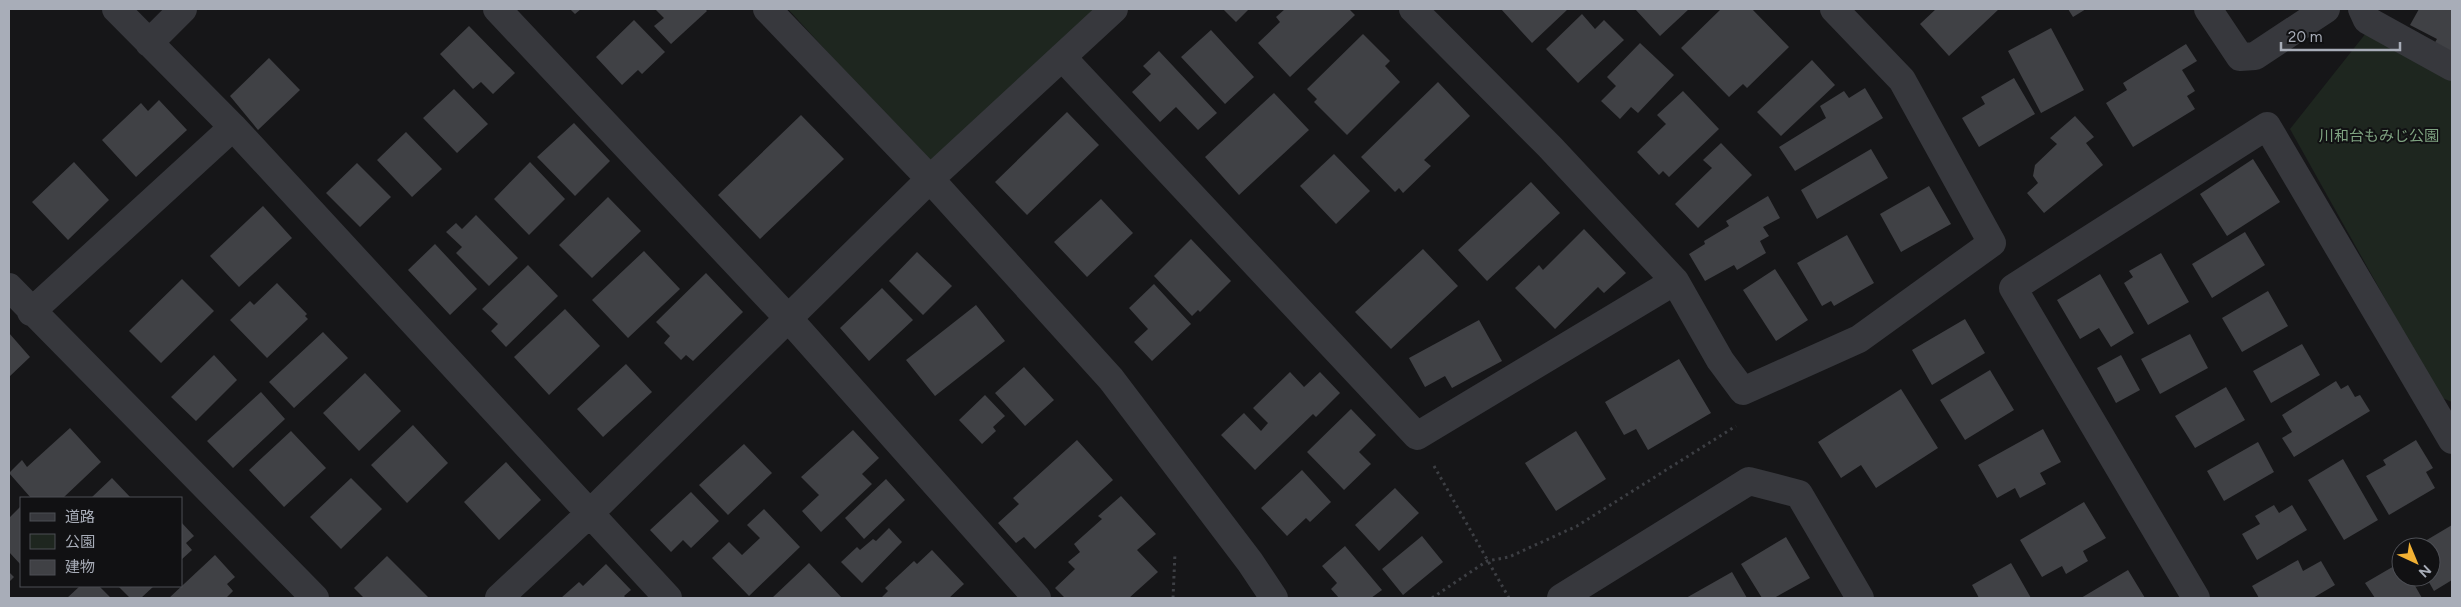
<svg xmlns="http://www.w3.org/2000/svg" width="2461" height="607" font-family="Figtree,'Noto Sans JP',sans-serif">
<rect width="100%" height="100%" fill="#161618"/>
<path fill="#1e261f" d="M788 9H1096L929 163Z
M2366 33 2452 76V402L2440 397 2290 129Z"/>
<path fill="#404145" d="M570 9H581L575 14Z
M655 9H705L707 11 671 44 654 26 664 18Z
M1223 9H1249L1236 22Z
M1285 9H1349L1355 15 1290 77 1258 43 1280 22 1276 17Z
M1501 9H1568L1532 43Z
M1635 9H1689L1660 36Z
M1721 9H1752L1789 47 1747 88 1743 84 1729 97 1681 48Z
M1936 9H1999L1949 56 1920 24Z
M2068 9H2086L2073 17Z
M2419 9H2452V53L2434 44 2437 39 2410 25Z
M1582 14 1595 29 1604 20 1624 40 1578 83 1546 49Z
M634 20 665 52 642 74 638 70 622 85 596 57Z
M469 26 515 73 493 94 481 82 473 89 440 54Z
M2051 28 2084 90 2041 113 2008 51Z
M1211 30 1254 77 1225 104 1181 57Z
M1363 34 1390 61 1385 66 1400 82 1347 135 1314 102 1317 99 1307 89Z
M1640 43 1674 75 1638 113 1631 107 1620 119 1601 101 1616 86 1607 77Z
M2186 44 2197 61 2182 70 2195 91 2187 96 2195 109 2133 147 2106 103 2127 90 2123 83Z
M1159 51 1217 113 1198 130 1176 107 1160 122 1132 92 1151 74 1143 66Z
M269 58 300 90 258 130 230 96Z
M1812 60 1835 85 1781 136 1757 112Z
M2014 78 2035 114 1979 147 1962 118 1985 104 1981 97Z
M1438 82 1470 116 1424 160 1431 166 1403 193 1399 188 1395 192 1361 157Z
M1865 88 1883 118 1795 171 1779 147 1826 118 1820 106 1844 91 1849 98Z
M454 89 488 124 457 153 423 118Z
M1683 91 1719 129 1669 177 1663 171 1659 175 1637 152 1666 124 1657 115Z
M1274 93 1309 130 1239 195 1205 157Z
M159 100 187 130 136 177 102 140 141 103 148 111Z
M1067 112 1099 145 1027 215 995 182Z
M801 115 844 159 760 239 718 195Z
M2075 116 2094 137 2086 143 2103 165 2044 213 2027 193 2038 183 2033 176 2035 165 2057 144 2050 138Z
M574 123 610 161 575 196 537 157Z
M406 132 442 169 412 197 377 160Z
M1721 143 1752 175 1698 228 1675 204 1712 168 1703 160Z
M1871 149 1888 178 1817 219 1801 190Z
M1334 154 1370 191 1336 224 1300 186Z
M2253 159 2280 202 2227 236 2200 194Z
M74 162 109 200 68 240 32 202Z
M530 162 565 199 529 235 494 199Z
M357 163 391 197 360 227 326 193Z
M1531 182 1560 213 1487 281 1458 250Z
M1929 186 1951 224 1901 252 1880 214Z
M1768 196 1780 218 1763 227 1769 236 1760 241 1766 253 1737 270 1734 265 1705 281 1689 254 1705 244 1704 241 1729 226 1726 221Z
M608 197 641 231 592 278 559 245Z
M1101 199 1133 233 1087 277 1054 242Z
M263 206 292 238 239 287 210 256Z
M476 215 518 258 489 286 456 253 462 247 446 232 456 223 462 229Z
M1584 229 1626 273 1604 293 1598 287 1555 329 1515 288 1539 265 1543 270Z
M2245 232 2265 265 2212 298 2192 264Z
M1847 235 1874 283 1834 306 1831 301 1822 306 1797 263Z
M1191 239 1231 281 1200 312 1198 310 1192 316 1154 276Z
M435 244 477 289 450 315 408 270Z
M1423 249 1458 286 1391 349 1355 312Z
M644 251 680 289 628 338 592 300Z
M917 252 952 286 923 315 889 281Z
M2161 253 2189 302 2148 325 2124 283 2133 277 2129 271Z
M528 265 558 296 506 347 491 331 498 324 482 309Z
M1775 269 1808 320 1776 341 1743 290Z
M706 273 743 312 693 361 686 355 681 360 664 343 670 336 656 322Z
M2100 274 2134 333 2111 347 2099 328 2080 339 2057 300Z
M182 279 214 311 161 363 129 331Z
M277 283 307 314 305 316 308 319 267 358 230 320 250 301 254 305Z
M1154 284 1191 324 1152 361 1134 342 1148 329 1129 308Z
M882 288 913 320 869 361 840 328Z
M2268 291 2288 326 2242 352 2222 318Z
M976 305 1005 341 935 396 906 360Z
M565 309 600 346 549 395 514 357Z
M1965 319 1985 353 1932 385 1912 350Z
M1479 320 1502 361 1452 388 1445 376 1425 387 1409 358Z
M323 332 348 358 294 408 269 382Z
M9 333 30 357 9 377Z
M2190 334 2208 368 2160 394 2141 359Z
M2302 344 2320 375 2271 403 2253 371Z
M214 355 237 380 196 421 171 397Z
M2121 355 2140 390 2116 403 2097 368Z
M1679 359 1711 413 1648 450 1636 429 1624 435 1605 402Z
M626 364 652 392 603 437 577 409Z
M1024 367 1054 400 1025 426 995 393Z
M1990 370 2014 410 1965 440 1940 400Z
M1290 372 1304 387 1320 372 1340 393 1316 417 1313 414 1255 470 1221 435 1244 413 1261 431 1268 423 1253 408Z
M365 373 401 411 359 451 323 413Z
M2336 381 2341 389 2348 385 2355 397 2360 395 2370 411 2294 457 2282 438 2292 432 2282 415Z
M2226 387 2245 420 2195 448 2175 416Z
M1901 389 1938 448 1876 488 1861 465 1841 478 1818 442Z
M261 392 285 419 233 468 207 441Z
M985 395 1005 416 993 427 996 431 982 444 959 420Z
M1351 409 1376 435 1359 452 1371 464 1344 490 1307 452Z
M413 425 448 463 407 503 371 465Z
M70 428 101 462 63 498H31L9 473 22 460 27 467Z
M2043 429 2061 462 2040 473 2046 484 2020 498 2015 488 1997 498 1978 465Z
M853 430 879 458 862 474 872 484 821 532 802 511 819 495 801 477Z
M291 431 326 468 284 507 249 470Z
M1576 431 1606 479 1556 511 1525 463Z
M1077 440 1113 480 1035 549 1024 537 1016 543 998 523 1019 504 1013 498Z
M2416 440 2433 468 2426 472 2435 488 2389 515 2366 476 2386 465 2383 460Z
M2258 442 2274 472 2224 501 2207 471Z
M744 444 772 473 728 515 699 485Z
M2343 459 2378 520 2344 540 2308 480Z
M506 462 541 500 499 540 464 502Z
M1302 470 1331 502 1310 522 1306 518 1287 536 1261 508Z
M112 478 131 498H91Z
M351 478 382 509 341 549 310 517Z
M886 479 905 500 864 539 845 518Z
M1395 488 1419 513 1379 551 1355 525Z
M691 492 719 521 691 548 683 540 671 552 650 530Z
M1121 496 1156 534 1137 550 1158 572 1129 598H1065L1055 588 1075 569 1068 562 1080 552 1074 544 1102 519 1098 516Z
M2084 502 2106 538 2083 551 2088 561 2066 574 2062 566 2042 577 2020 540Z
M2274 505 2279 513 2292 505 2307 530 2257 560 2242 534 2260 524 2255 516Z
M21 506V565L9 552V518Z
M764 509 800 547 749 596 712 558 729 542 742 555 760 538 747 525Z
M181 522 194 536 186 543 192 550 181 560Z
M2452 525V580L2434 591 2426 577H2431V547H2415Z
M889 528 902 542 862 583 841 562 857 547 860 550 873 539 876 541Z
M1422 536 1443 562 1403 595 1382 569Z
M1786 537 1810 578 1774 598H1762L1741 564Z
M1345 546 1382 590 1371 598H1339L1331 589 1337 583 1322 566Z
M932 550 964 584 949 598H881L888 591 885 588 914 561 917 564Z
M215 555 235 577 227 584 233 591 226 598H169Z
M387 556 429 598H364L354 588Z
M2298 560 2303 571 2321 561 2335 585 2313 598H2259L2252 586Z
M2401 562V577H2410L2422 598H2375L2365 583Z
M809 563 842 598H772Z
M2011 563 2031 598H1979L1972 585Z
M606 564 631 590 624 596 626 598H561L579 582 583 586Z
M2128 570 2145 598H2081Z
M9 572 14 577 9 582Z
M1732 572 1747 598H1686Z
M80 586H99L111 598H67Z
M118 586H154L141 598H130Z"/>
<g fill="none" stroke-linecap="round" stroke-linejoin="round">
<path stroke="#3d3f44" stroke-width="3" stroke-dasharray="2.5 4" stroke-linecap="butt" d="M1434 466 1509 598
M1173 598 1175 553
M1432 598 1487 561 1509 557 1577 526 1736 426"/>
<path stroke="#37383d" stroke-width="28" d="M116 9 233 127 668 598
M497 9 788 318 1037 598
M767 9 930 179 1111 379 1250 562 1274 598
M1413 9 1550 147 1675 281 1720 360 1743 391 1859 339 1992 243 1902 80 1834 9
M2208 9 2240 57 2255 56 2326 9
M2362 9 2367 20 2452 67
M149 43 183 9
M1062 57 1417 436 1675 281
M9 287 315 598
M31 312 233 127
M499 598 589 514 930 179 1114 9
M1561 598 1749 481 1799 494 1860 598
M2196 598 2013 288 2267 126 2452 440"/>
</g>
<g text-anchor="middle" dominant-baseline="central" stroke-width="4" stroke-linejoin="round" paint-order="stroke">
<g font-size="15" fill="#7fa381" stroke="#111113">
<text x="2379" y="136">川和台もみじ公園</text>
</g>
</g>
<rect width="2461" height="607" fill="none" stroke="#a8adb8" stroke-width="20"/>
<rect x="20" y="497" width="162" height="90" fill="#111113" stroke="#4d4f55"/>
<rect x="30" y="513" width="25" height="8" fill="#37383d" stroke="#4d4f55"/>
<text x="65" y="522" font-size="15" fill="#a8adb8">道路</text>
<rect x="30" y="534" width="25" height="15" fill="#1e261f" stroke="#4d4f55"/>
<text x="65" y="547" font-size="15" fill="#a8adb8">公園</text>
<rect x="30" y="560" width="25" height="15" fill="#404145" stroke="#4d4f55"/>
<text x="65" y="572" font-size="15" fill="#a8adb8">建物</text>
<g transform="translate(2416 562) rotate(136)"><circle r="24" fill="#111113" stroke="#4d4f55"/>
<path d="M0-4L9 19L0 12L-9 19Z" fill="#f2b134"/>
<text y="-8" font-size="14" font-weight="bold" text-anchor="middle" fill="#a8adb8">N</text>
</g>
<path d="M2281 42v8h119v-8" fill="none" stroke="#a8adb8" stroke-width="2.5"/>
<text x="2288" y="42" font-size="15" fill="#a8adb8" stroke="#111113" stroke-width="4" paint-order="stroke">20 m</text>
</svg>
